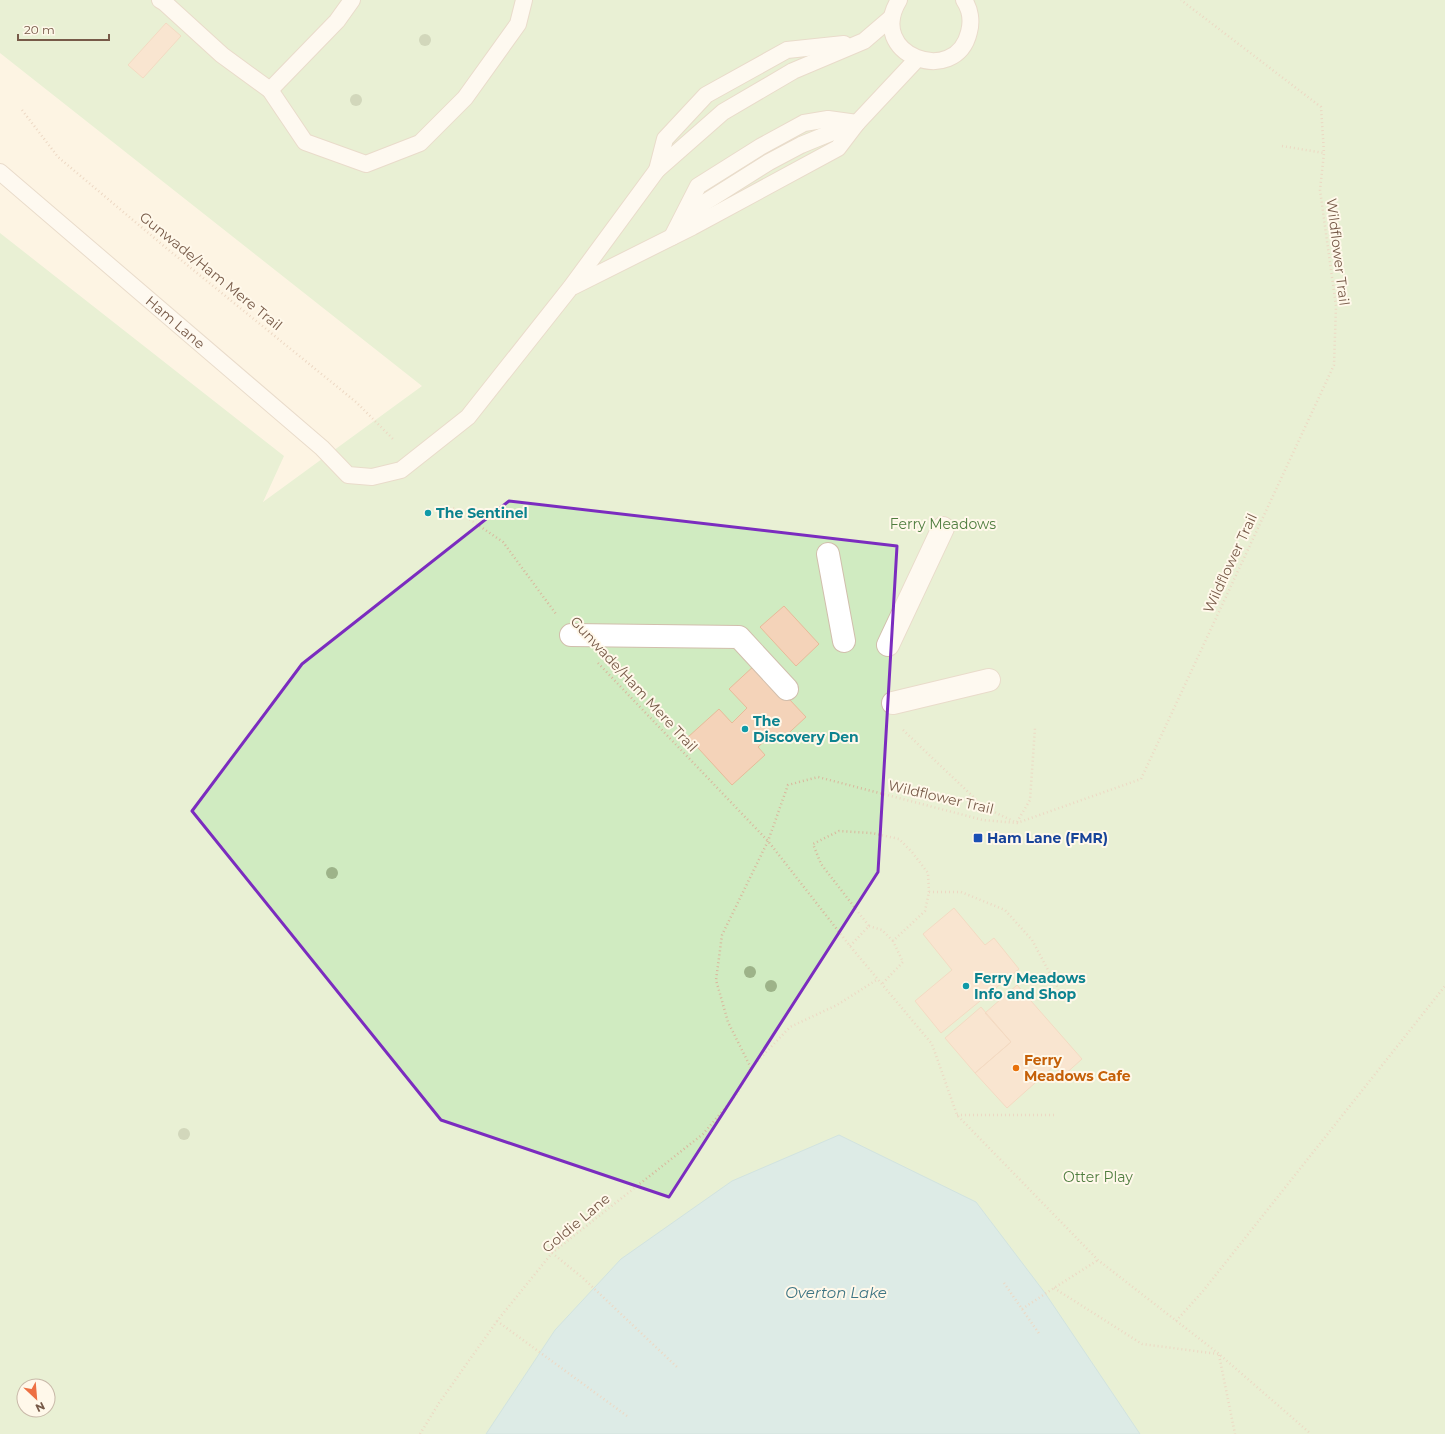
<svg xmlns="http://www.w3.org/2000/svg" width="1445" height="1434" font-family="Montserrat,sans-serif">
<rect width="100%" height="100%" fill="#fdf4e3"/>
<path fill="#d0ebc1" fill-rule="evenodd" d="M0 0H1445V1434H0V233L284 456 263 502 422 386 0 53ZM24 1386H48V1410H24Z"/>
<path fill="#b7dfe8" stroke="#9cceda" d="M839 1135 976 1202 1045 1293 1140 1434H486L555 1330 621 1259 732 1181Z"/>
<path fill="#f4d3b9" stroke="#e7ba99" d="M166 23 181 36 143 78 128 65Z
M784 606 819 644 796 666 760 627Z
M756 664 806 717 778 743 771 735 758 747 765 755 732 785 688 737 719 709 732 723 747 708 729 689Z
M954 908 985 945 994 938 1019 969 941 1033 915 1001 952 970 923 934Z
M1017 985 1082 1059 1063 1076 1054 1066 1007 1108 975 1073 1011 1042 985 1013Z
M981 1007 1011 1042 975 1073 945 1038Z"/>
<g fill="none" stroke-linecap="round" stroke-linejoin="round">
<defs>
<g id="lane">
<path d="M160 0 165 3 222 55 270 90 305 142 366 164 420 143 465 98 518 24 524 0"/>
<path d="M899 0C865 55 956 88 969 32 972 21 970 9 964 0"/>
<path d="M270 90 337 21 352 0"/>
<path d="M657 170 665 139 706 95 787 50 844 44"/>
<path id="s1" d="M0 172 322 448 348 475 372 477 401 470 468 417 571 287 657 170 723 112 793 71 864 41 892 17"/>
<path d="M685 223 704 203 769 162 801 145 855 123"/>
<path d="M672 237 698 186 760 147 804 123 828 119 857 123"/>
<path d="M574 286 692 227 838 148 857 123 917 59"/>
</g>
<path id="street" d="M828 554 844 641
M571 635 739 637 787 689
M888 645 943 528
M893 703 989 680"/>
</defs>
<use href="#lane" stroke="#d1beac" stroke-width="18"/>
<use href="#street" stroke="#d1beac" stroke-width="24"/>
<path stroke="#d9b79d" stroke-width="2.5" stroke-dasharray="1 3" stroke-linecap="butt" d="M22 110 58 157 165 247 356 402 394 440
M1282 146 1324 153
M453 508 503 542 556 614
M598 663 768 841 850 946 932 1044 957 1115 1098 1260 1219 1354 1311 1434
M903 730 984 807 1015 822
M1017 822 1030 800 1035 728
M929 892H961L1005 910 1032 940 1061 994
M869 926 882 930 893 941
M850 946 869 926 821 864 813 844 839 831 872 833 899 839 912 852 928 873 929 892 925 911 893 941 903 962 882 984
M751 1068 728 1022 716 980 722 935 768 841 788 785 818 777 983 820 1017 823 1141 779 1334 365 1336 306 1320 190 1324 153 1321 107 1181 0
M957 1115H1056
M552 1253 583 1278 678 1368
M1004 1283 1040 1335
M1054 1288 1142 1344 1218 1354
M1022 1309 1054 1288 1098 1260
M497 1321 627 1416
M1176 1321 1203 1291 1445 986
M1219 1355 1235 1434
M420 1434 439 1403 497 1321 552 1253 703 1134 737 1094 751 1068 790 1027 837 1005 878 979"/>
<use href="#lane" stroke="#fff" stroke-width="16"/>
<use href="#street" stroke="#fff" stroke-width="22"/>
</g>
<g fill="#9db389">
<circle cx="425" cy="40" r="6"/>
<circle cx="356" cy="100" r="6"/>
<circle cx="332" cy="873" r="6"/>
<circle cx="750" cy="972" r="6"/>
<circle cx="771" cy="986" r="6"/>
<circle cx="184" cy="1134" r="6"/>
</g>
<path d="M0 0H1445V1434H0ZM509 501 897 546 878 872 669 1197 441 1120 192 811 302 664Z" fill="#fdf4e3" fill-opacity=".55" fill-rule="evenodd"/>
<path fill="none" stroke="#7b2cbf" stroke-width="3" stroke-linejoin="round" d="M509 501 897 546 878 872 669 1197 441 1120 192 811 302 664Z"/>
<g fill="#0f9aa8" stroke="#fff8ea" stroke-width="1.5">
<circle cx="428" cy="513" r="4"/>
<circle cx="745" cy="729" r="4"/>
<circle cx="966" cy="986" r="4"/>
</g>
<rect fill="#1a4fb4" stroke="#fff8ea" stroke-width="1.5" x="973" y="833" width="10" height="10" rx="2"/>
<circle fill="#e8710a" stroke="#fff8ea" stroke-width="1.5" cx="1016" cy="1068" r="4"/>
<g text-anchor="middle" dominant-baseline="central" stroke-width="4" stroke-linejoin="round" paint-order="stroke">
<g font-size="14" fill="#775a48" stroke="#fff8ea">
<text transform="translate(1338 252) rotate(83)">Wildflower Trail</text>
<text transform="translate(211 271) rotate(39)">Gunwade/Ham Mere Trail</text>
<text stroke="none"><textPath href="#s1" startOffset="231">Ham Lane</textPath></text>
<text transform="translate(1230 563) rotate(-65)">Wildflower Trail</text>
<text transform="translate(634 684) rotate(47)">Gunwade/Ham Mere Trail</text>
<text transform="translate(941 797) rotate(13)">Wildflower Trail</text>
<text transform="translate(576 1223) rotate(-40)">Goldie Lane</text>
</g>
<g font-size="14" font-weight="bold" fill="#0d838f" stroke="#fff8ea" text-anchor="start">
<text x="436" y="513">The Sentinel</text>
<text x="753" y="721">The<tspan x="753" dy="16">Discovery Den</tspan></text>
<text x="974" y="978">Ferry Meadows<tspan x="974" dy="16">Info and Shop</tspan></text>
</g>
<g font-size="14" fill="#4f7d3f" stroke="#fff8ea">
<text x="943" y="524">Ferry Meadows</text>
<text x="1098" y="1177">Otter Play</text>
</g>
<g font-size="14" font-weight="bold" fill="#164399" stroke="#fff8ea" text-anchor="start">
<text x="987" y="838">Ham Lane (FMR)</text>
</g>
<g font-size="14" font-weight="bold" fill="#c56008" stroke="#fff8ea" text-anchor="start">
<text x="1024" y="1060">Ferry<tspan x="1024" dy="16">Meadows Cafe</tspan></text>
</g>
<g font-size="15" font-style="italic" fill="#3e7584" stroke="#fff8ea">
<text x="836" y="1292">Overton Lake</text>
</g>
</g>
<g transform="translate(36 1398) rotate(154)"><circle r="19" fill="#fff8ea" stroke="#c9b9a9"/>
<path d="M0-3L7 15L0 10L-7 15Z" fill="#ed7043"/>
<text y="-6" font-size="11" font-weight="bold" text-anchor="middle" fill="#775a48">N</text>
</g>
<path d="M18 34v6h91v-6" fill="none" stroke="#775a48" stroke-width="2"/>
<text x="24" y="34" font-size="12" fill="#775a48" stroke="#fff8ea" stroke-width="3" paint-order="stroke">20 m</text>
</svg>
